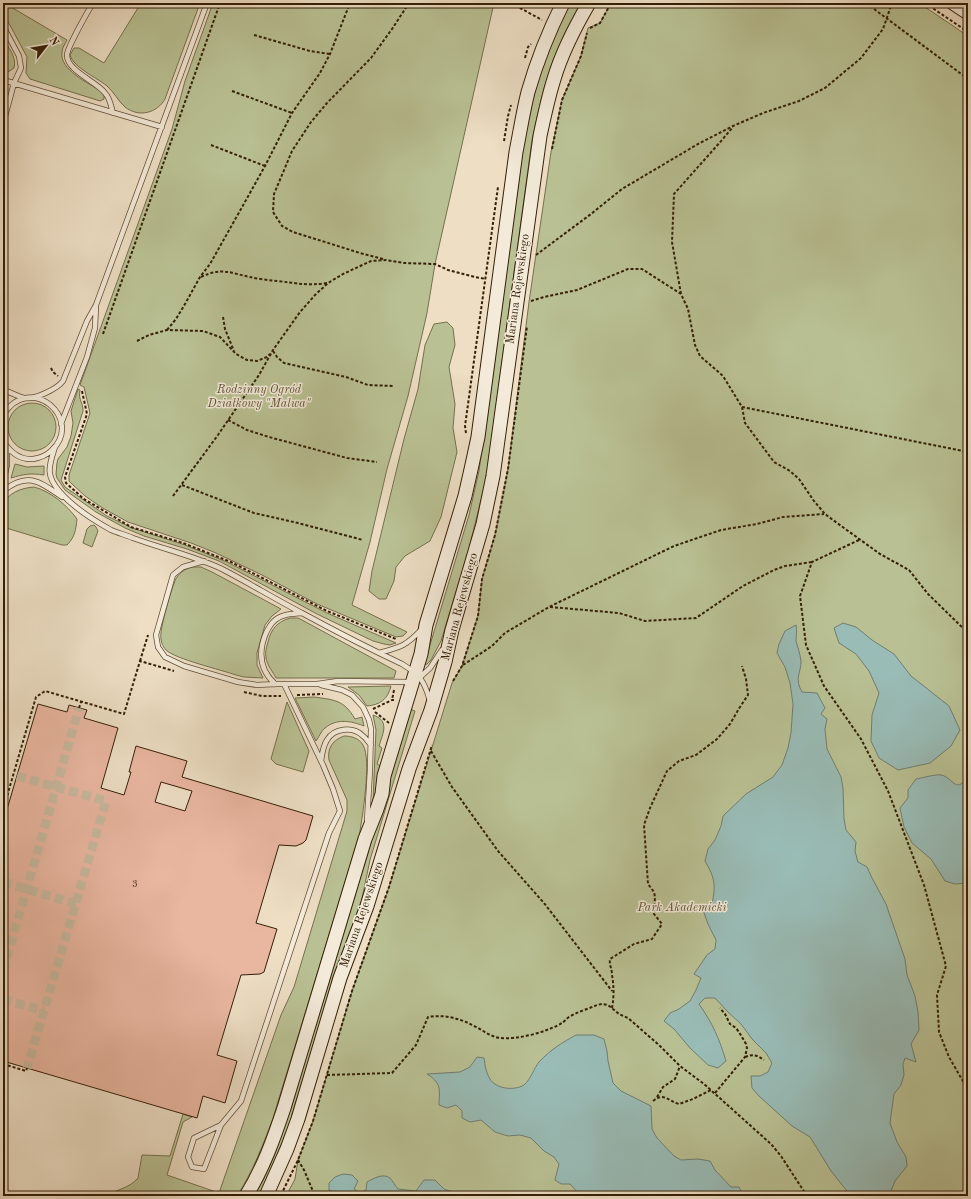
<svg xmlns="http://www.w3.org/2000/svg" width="971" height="1199" font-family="'Old Standard TT',serif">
<rect width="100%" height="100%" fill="#eddec4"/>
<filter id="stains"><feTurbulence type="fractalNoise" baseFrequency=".005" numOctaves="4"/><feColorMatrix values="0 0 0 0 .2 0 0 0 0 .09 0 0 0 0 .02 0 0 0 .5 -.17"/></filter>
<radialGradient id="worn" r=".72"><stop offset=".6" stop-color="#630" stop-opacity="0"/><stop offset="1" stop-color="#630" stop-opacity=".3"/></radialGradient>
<path fill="#b9c194" stroke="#76704d" d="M141 3H200L165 99C157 113 139 118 125 107 118 101 114 92 107 86 96 77 74 68 70 55L74 48H79L104 63Z
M213 3H494L435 264 427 313 408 396 387 469 370 542 352 605 407 632 403 636 396 637 317 604 262 575 216 553 191 543 128 522 101 507 85 496 72 484 69 481V475L90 413 84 387 80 385 172 129 185 81Z
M570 3H581C566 29 554 56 545 85 540 103 536 122 532 140L486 480 468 552 441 641 431 660 427 664 424 665 469 515 479 471 524 139C533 92 547 46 570 3Z
M611 3H919L968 36V1196H286L295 1179 298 1160 313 1121 352 991 389 887 452 683 462 666 478 616 482 579 495 535 508 469 529 302 551 152 562 100 581 56 588 28 600 23Z
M11 7 67 40C65 44 62 48 62 52 59 70 89 83 102 92L104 95V99L100 101 97 100 30 79 26 73 27 57 4 14 7 8Z
M3 38C8 47 17 57 14 68L8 72 3 71Z
M447 322 453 328 455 345 449 367 455 404 453 428 457 452 441 517 430 541 405 556 396 567 394 581 386 599H379L369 591 372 571 404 439 418 389 425 345 434 324Z
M78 389 80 390C78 400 83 402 83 411L61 480 65 487 107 516 132 528 185 545 227 562 327 613 396 643 390 645 384 644 373 641 317 614 219 561 187 549 144 536 125 528 96 512 65 490 57 478 56 474 57 463 58 459 67 447 71 436 73 423 71 411Z
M8 427a24 24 0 1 1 48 0a24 24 0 1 1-48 0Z
M15 464 27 467 44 466V475C31 473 24 474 11 478Z
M34 487C50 491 67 505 77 519 76 529 75 537 67 545H62L3 527C3 521 2 513 3 507 6 493 21 488 34 487Z
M94 525 96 527 98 531 92 547 83 543 87 529 90 526Z
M192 567H201L212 572 281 609 272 616 265 625 257 653V665L263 678 244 677 236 675C222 670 175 659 166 650 162 646 160 639 161 633 161 626 173 582 177 577 181 571 186 569 192 567Z
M290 618H298L302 620 396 671 394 678H276C273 672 267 665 266 658 265 653 266 648 268 642 271 629 277 622 290 618Z
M391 686C388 699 380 705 367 706L359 695 348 687Z
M314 697C335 700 344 700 355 719L362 717 364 726C351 721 337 718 325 728 321 731 319 737 316 741L295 698Z
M287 702 309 751 303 772 276 764 271 759Z
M410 709 415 711 370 860 361 903 332 984 288 1128 260 1196H253Z
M373 715C390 721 383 733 379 746L382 748 377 764 380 766 378 786 373 801 376 730Z
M344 736C351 736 359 738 363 745 372 759 362 819 359 837L273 1118C263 1145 253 1171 237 1196H103C114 1191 130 1188 138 1178L142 1155 170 1156 183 1114 192 1117 183 1122 167 1175 219 1193 281 1015 294 987 347 811V800L329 760C327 748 333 740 344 736Z"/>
<path fill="#99bcb6" stroke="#717d70" d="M843 623 856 627 872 640 894 654 911 676 949 706 960 730 951 746 930 763 898 770 879 758 871 741 872 715 879 693 869 671 856 654 839 643 834 628Z
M796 625C797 631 796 636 796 641 798 648 800 654 801 661 801 674 794 678 802 692L817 693 825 708 821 714 827 719 825 729 827 749 841 777 843 788 844 819 846 830 856 842 855 851 858 862 867 867 872 878 886 904 905 959 907 975 915 996 918 1012 919 1030 911 1044 916 1062 905 1058 903 1064 904 1075 901 1085 894 1094 890 1123 897 1142 906 1157 907 1166 895 1181 889 1196H851L831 1171 810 1137 792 1126 759 1096 752 1088 751 1076H760L768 1072 772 1063 766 1053 752 1039 741 1024 727 1011 715 998H705L699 1004C713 1024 719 1038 726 1061L718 1068 708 1065 690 1048 674 1029 664 1021 670 1013 679 1009 690 1001 696 990 701 978 694 974 707 955 715 949 716 940 708 924 703 910 712 904C716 885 715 878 705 861L708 849 715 840 721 826 723 816 746 794 773 777 782 765 788 748 791 733 793 704 790 683 785 667 777 653 779 644 785 631Z
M968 774V883L955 884 945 881 931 859 912 843 904 827 900 808 908 798V790L916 779C922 778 936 774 941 775 953 777 957 797 968 774Z
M576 1035H594L604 1039 607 1051 608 1061 613 1083 621 1091 651 1106 652 1129 657 1138 674 1156 681 1160 698 1159 710 1161 715 1170 731 1187H739L742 1193 746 1196H581L570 1184H561L555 1180 559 1164 554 1157 544 1151 531 1138 520 1135 508 1136 495 1132 481 1120 470 1122 462 1118V1111L456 1105 447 1108 439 1105C439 1099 440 1093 439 1088 438 1082 432 1077 427 1074L460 1072 470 1067 477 1057 484 1058C485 1066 486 1072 490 1079 496 1089 514 1091 524 1085 531 1079 534 1068 539 1062 550 1050 563 1042 576 1035Z
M343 1174 352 1175 358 1181 354 1189 360 1193 366 1190 367 1182C374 1178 383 1173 390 1178 393 1181 395 1186 398 1189L416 1191 424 1180H435L444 1189 452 1192 457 1196H353C345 1193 337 1194 329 1190V1183L335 1177Z"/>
<path fill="#e9b6a0" stroke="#341f06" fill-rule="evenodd" d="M38 704 67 712 69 705 87 710 84 718 118 728 101 788 124 795 131 772H129L136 746 187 761 182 777 313 816 306 840 303 843 296 846 279 845 256 923 277 929 264 972 260 974 241 975 217 1055 237 1061 225 1103 203 1096 197 1118 3 1061V823ZM161 782 192 791 185 811 155 802Z"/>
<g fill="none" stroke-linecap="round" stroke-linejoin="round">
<path stroke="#c8b89e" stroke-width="9" stroke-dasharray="9 4.5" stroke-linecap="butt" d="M17 776 106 801 27 1068
M3 882 76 904
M3 971 79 708
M3 999 44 1011"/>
<defs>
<path id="lane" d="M93 3C88 11 67 48 67 55 67 71 96 81 105 93 110 98 111 106 113 113
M3 26 19 56 21 68 14 83 3 124
M3 80 162 127
M3 390C10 392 17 396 24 398 34 400 57 389 63 381L87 321 96 305 207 3
M3 415C31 371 84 420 52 450 47 455 40 458 33 459 20 460 10 452 3 441
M61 424 87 357 95 328 96 306
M55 447C49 466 45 475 60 492 73 507 93 520 111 530 118 533 126 535 133 538 163 549 194 556 222 569 249 583 275 599 302 613 335 631 368 648 402 664 420 675 424 680 430 701
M3 483 7 465V449
M3 491C28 471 40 482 62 497
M204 561 183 567 173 575 156 635 158 647 165 657 184 666 238 682 257 685 275 684H317L338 681 411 682
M379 653C401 647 406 646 422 629
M419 678 430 668 442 650
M275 684C259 669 258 652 266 633 268 629 270 625 273 622 280 614 292 614 302 613
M321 685 342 690 352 695 363 707 369 720 371 729 370 770 367 821
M321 761C322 754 323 746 327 740 334 728 353 726 363 736 366 738 368 742 371 745
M221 1125 194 1138 188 1157 192 1167 204 1169 221 1125 241 1101 329 833 340 811 333 789 323 765 284 684"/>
<path id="secondary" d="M953 3 968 13
M246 1196C263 1169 274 1138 284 1108L365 839 377 809 382 794 384 776 421 654 426 625 465 496 472 465 478 437 516 152C520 132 523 112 528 92 537 61 549 31 563 3
M266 1196 287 1149 298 1119 340 978 367 906 409 769 431 710 445 662 452 630 483 524 493 476 540 136C544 117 548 98 554 79 562 52 575 27 589 3"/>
</defs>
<use href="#lane" stroke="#624f36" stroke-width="6"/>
<use href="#secondary" stroke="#341f06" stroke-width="15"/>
<path stroke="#341f06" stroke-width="2" stroke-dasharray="3 2" stroke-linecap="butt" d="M511 3 542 20
M866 3 968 79
M925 3 968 32
M590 28 600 23 611 3
M254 35 310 51 330 54
M525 58 528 47 531 44
M232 91 292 113
M504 141 508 116 511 105
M211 145 265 166
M552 149 562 100 581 56 587 33
M536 255 591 214 622 189 698 144 733 126 763 113 799 101 825 88 861 58 883 29 892 3
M383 259 360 253 293 232 282 226 273 212 274 194 292 151 311 122 327 103 371 58 392 29 409 3
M201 277C222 267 230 273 250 277 258 279 268 280 277 281 296 283 307 286 327 283
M681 294 672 242 674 194 722 140 732 128
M531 301 544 297 577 290 628 269H642L681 294 688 309 695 345 700 356 723 376 742 407 745 423 774 462 790 471 799 479 814 501 825 514 833 520 880 554 909 570 928 594 968 633
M223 317 225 329 234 351
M167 330 176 319 185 304 200 277 210 264 241 209 265 166 292 113 320 73 330 54 350 3
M103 334 220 3
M137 341 149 335 167 330 203 331 220 337 236 354 247 360 257 361 267 357 270 354
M273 351 277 357 284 363 346 377 368 385 393 386
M51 368 53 372 58 376
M82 391 87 414 65 477 66 483 84 499 131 527 183 543 231 562 327 611 396 639
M742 407 968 452
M228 420 247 430 269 437 347 458 377 462
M466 433 465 426 498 187
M182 485 254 513 298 523 363 540
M173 496 218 435 259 375 273 350 300 312 315 295 328 283 343 274 371 261 386 260 404 263 435 264 448 270 475 277 486 279
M859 540 812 562 800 596 806 645 824 686 861 739 888 791 924 885 946 966 937 995 939 1032 949 1057 968 1090
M550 607 619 613 645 621 696 618 743 586 774 570 785 566 812 562
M140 661 148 635
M463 665 492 646 505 633 549 607 674 546 721 530 757 524 783 517 824 514
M453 681 462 666 478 616 482 579 495 535 508 469 527 326
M394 690 392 700H394
M244 692 262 696H281
M297 695 323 694
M79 708 81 702
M373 709 392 700
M375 712 389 723
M431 751 452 787 498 851 544 903 612 991
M3 810 36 697 45 691 124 714 140 661 174 671
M612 1008C614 998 614 986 612 975 612 969 609 964 610 959L634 944 652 939 662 924 654 914 655 897 654 892 648 884 644 825 650 808 667 771 679 761 696 755 717 739 730 724 737 712 738 710 748 695 746 679 742 666
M745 1057C753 1054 757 1055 764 1060
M3 1064 26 1071 27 1068
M327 1075 392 1073 416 1045 428 1017C446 1014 462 1019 478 1028 485 1032 492 1037 500 1038 517 1040 547 1032 562 1023 564 1022 566 1019 569 1017 577 1012 588 1009 597 1005L602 1004 608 1005 619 1014 628 1018 659 1045 680 1066 704 1084 771 1144 781 1156 807 1196
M715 1093 745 1057 747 1048 746 1044 739 1032 736 1028 730 1024 725 1014 720 1008
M657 1097 663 1087 675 1079 680 1066
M653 1101C664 1092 668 1101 679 1104L693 1099 711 1090
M298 1160 304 1170 315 1196
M281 1195 298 1160 313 1121 352 991 389 887 432 745"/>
<use href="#lane" stroke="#f3ead9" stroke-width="4.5"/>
<use href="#secondary" stroke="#f3ead9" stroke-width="13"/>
</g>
<g text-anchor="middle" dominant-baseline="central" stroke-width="3" stroke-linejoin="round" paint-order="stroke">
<g font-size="10" fill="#61452c">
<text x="135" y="884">3</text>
</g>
<g font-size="12" fill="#341f06" stroke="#f3ead9">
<text transform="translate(518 289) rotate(-82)">Mariana Rejewskiego</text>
<text transform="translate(460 607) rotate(-75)">Mariana Rejewskiego</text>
<text transform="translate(362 915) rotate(-71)">Mariana Rejewskiego</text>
</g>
<g font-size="12" font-style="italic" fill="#5c5031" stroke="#f3ead9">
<text x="259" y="390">Rodzinny Ogród<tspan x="259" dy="14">Działkowy "Malwa"</tspan></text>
<text x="682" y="908">Park Akademicki</text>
</g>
</g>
<rect width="971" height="1199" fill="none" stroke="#eddec4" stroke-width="16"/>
<rect x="4" y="4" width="963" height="1191" fill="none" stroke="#341f06" stroke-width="2"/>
<rect x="8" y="8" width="955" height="1183" fill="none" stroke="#341f06"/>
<g transform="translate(46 46) rotate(59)" stroke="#f3ead9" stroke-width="3" paint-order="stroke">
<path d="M0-3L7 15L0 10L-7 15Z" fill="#341f06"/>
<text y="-6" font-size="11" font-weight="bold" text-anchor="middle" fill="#341f06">N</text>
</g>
<rect width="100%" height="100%" filter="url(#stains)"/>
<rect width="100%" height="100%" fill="url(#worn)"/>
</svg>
